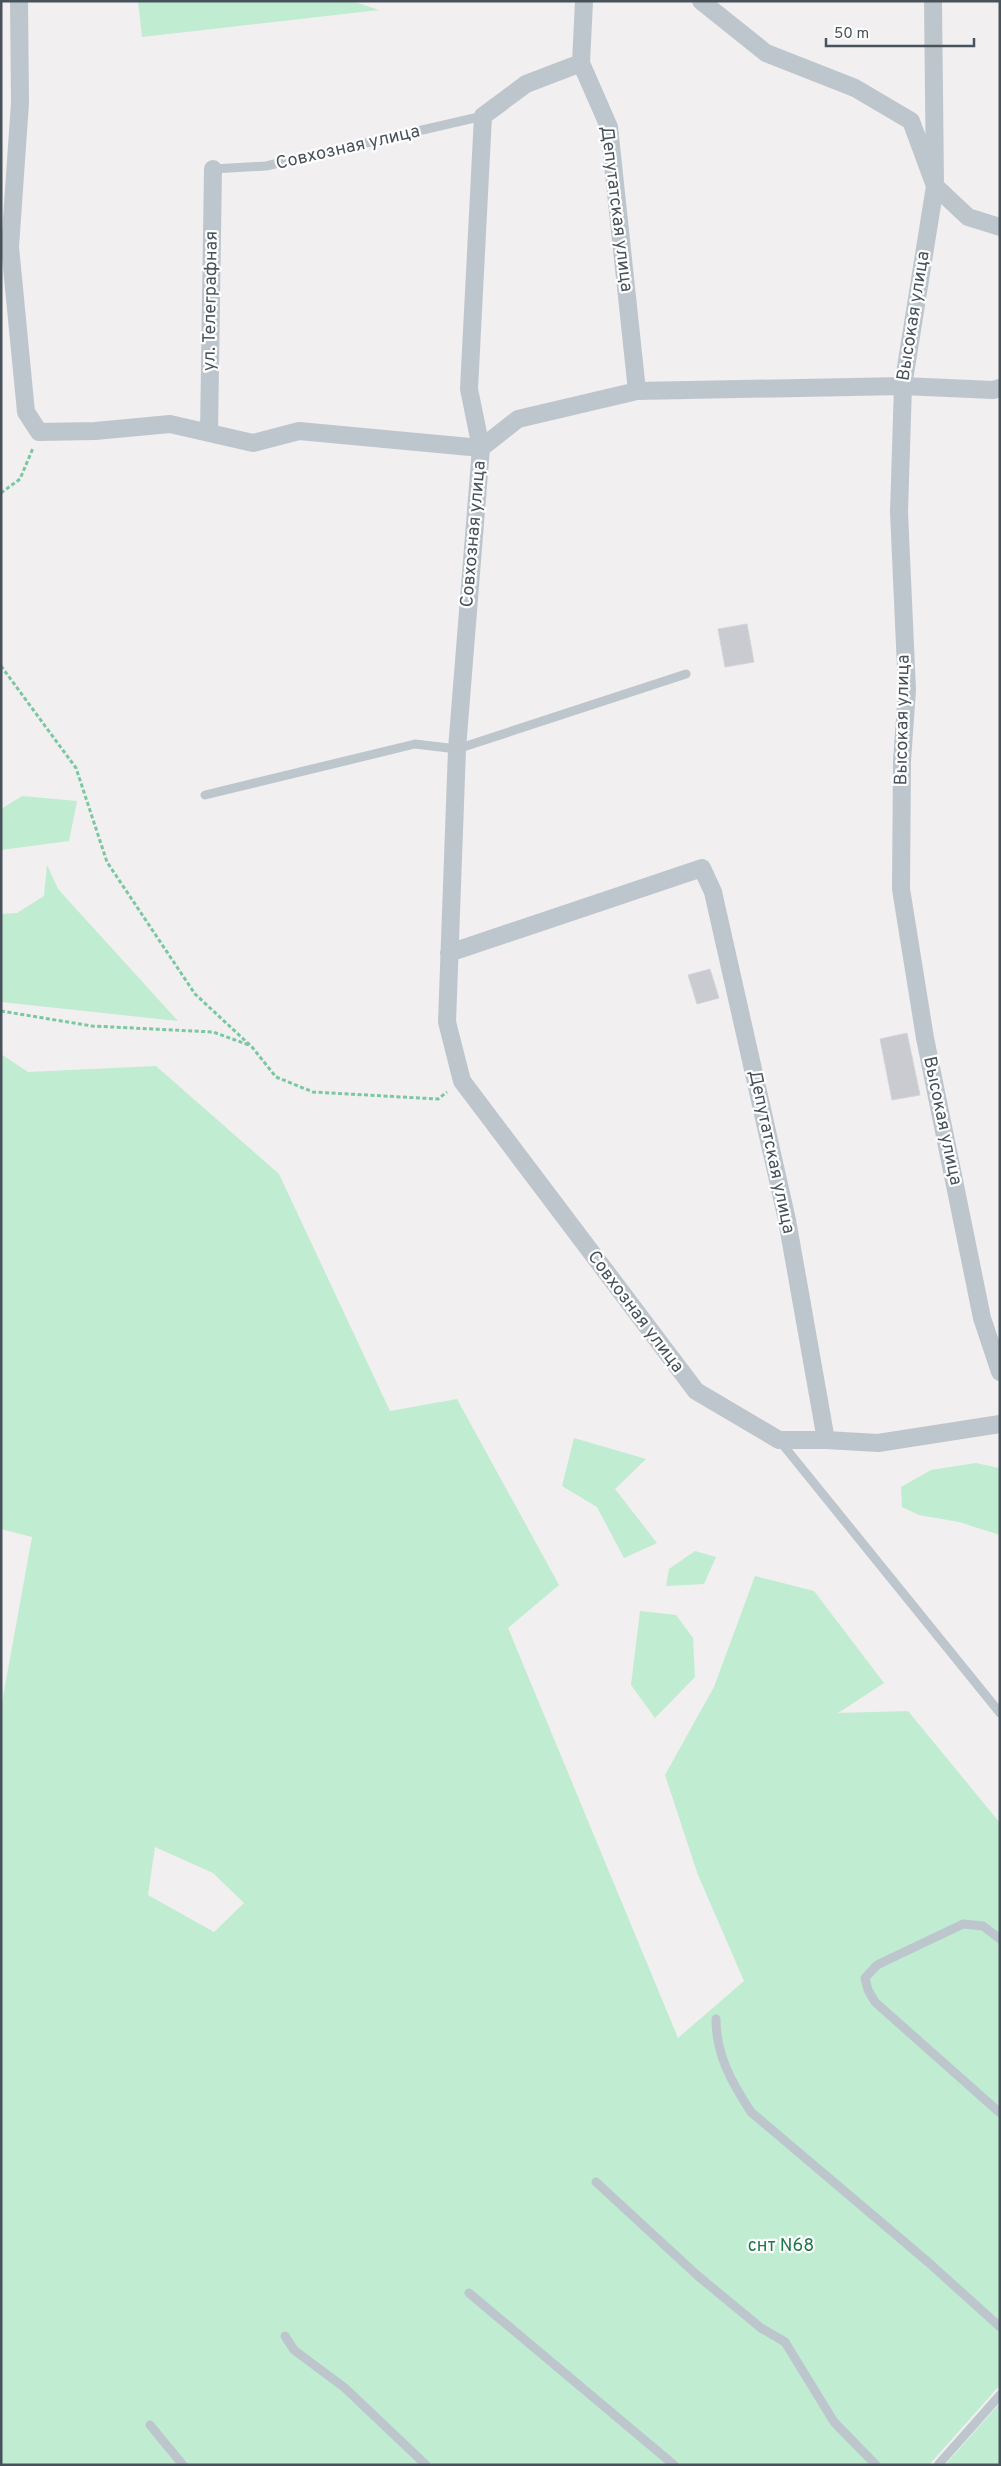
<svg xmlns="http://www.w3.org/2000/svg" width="1001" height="2466" font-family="Overpass,sans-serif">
<rect width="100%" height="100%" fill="#f1efef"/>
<path fill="#c0ecd1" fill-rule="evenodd" d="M138 1H352L379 10 142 37Z
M22 796 77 801 69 841 1 850V809Z
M47 865 58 889 178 1021 1 1002V914L17 913 44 896Z
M1 1054 28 1072 156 1066 279 1174 390 1411 457 1399 559 1585 508 1628 678 2038 744 1981 698 1875 665 1775 714 1687 755 1576 814 1591 884 1683 838 1713 908 1711 1000 1823V2385L929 2465H1V1708L32 1537 1 1529ZM155 1847 213 1873 244 1903 214 1932 148 1895Z
M574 1438 646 1459 615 1489 657 1543 624 1558 597 1507 562 1486Z
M976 1463 999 1468 1000 1470V1535L959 1522 919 1515 902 1507 901 1487 931 1470Z
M695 1551 716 1557 704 1584 666 1586 669 1569Z
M640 1611 676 1615 693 1638 695 1677 655 1718 631 1685Z
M1000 2403V2465H945Z"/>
<path fill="#c9cbd1" stroke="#d3d5da" d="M747 624 754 662 725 667 718 629Z
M710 969 719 998 697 1004 688 975Z
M907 1033 920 1095 892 1100 880 1039Z"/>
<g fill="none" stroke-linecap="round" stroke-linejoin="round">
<path stroke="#7ac8a1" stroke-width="3" stroke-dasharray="4 2.5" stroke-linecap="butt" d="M1 493 20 479 33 448
M1 666 76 768 107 862 195 994 252 1047 276 1077 313 1092 438 1099 447 1092
M1 1011 92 1026 213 1032 249 1045"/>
<path stroke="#bec6cd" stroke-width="9" d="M213 169 266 166 483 116
M205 795 415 744 457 749 686 674
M779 1440 1000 1713
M1000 1939 983 1926 963 1924 877 1965 865 1978 868 1990 875 2002 1000 2113
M716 2019C716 2055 732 2083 751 2112L928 2262 1000 2327
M596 2182 698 2276 761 2328 785 2342 834 2422 876 2465
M469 2293 674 2465
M285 2336 294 2350 345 2388 426 2465
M150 2425 183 2465
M938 2465 1000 2395"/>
<path stroke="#bec6cd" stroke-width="18" d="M19 1 20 103 10 247 26 412 39 432 95 431 170 424 253 443 299 431 481 448 518 419 637 391 903 386 993 390 1000 388
M584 1 581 63 609 127 637 391
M701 1 766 53 855 88 911 121 935 186 968 217 1000 227
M933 1 935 186 903 386 899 512 907 690 902 761 901 889 925 1038 982 1318 1000 1372
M581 63 526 84 483 116 469 389 481 448 457 749 447 1022 462 1081 696 1391 779 1440H826L878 1443 1000 1424
M209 433 213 169
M449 953 702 868 713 892 787 1220 826 1440"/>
</g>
<g text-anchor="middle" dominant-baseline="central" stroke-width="4.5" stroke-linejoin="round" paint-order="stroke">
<g font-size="18" fill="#48525b" stroke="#fff">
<text transform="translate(348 148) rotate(-13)">Совхозная улица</text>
<text transform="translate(616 209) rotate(83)">Депутатская улица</text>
<text transform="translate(211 301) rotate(-89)">ул. Телеграфная</text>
<text transform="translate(914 316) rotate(-81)">Высокая улица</text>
<text transform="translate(474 534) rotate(-85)">Совхозная улица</text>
<text transform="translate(903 720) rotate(-89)">Высокая улица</text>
<text transform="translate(942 1121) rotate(78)">Высокая улица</text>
<text transform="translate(771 1152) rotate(78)">Депутатская улица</text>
<text transform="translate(635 1312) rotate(53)">Совхозная улица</text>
</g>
<g font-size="18" fill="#1d784a" stroke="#fff">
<text x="781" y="2246">снт N68</text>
</g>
</g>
<rect width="1001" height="2466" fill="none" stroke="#48525b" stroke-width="5"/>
<path d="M826 38v8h148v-8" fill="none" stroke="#48525b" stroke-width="2.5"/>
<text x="834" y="38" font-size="15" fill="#48525b" stroke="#ffffff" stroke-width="4" paint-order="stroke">50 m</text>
</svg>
